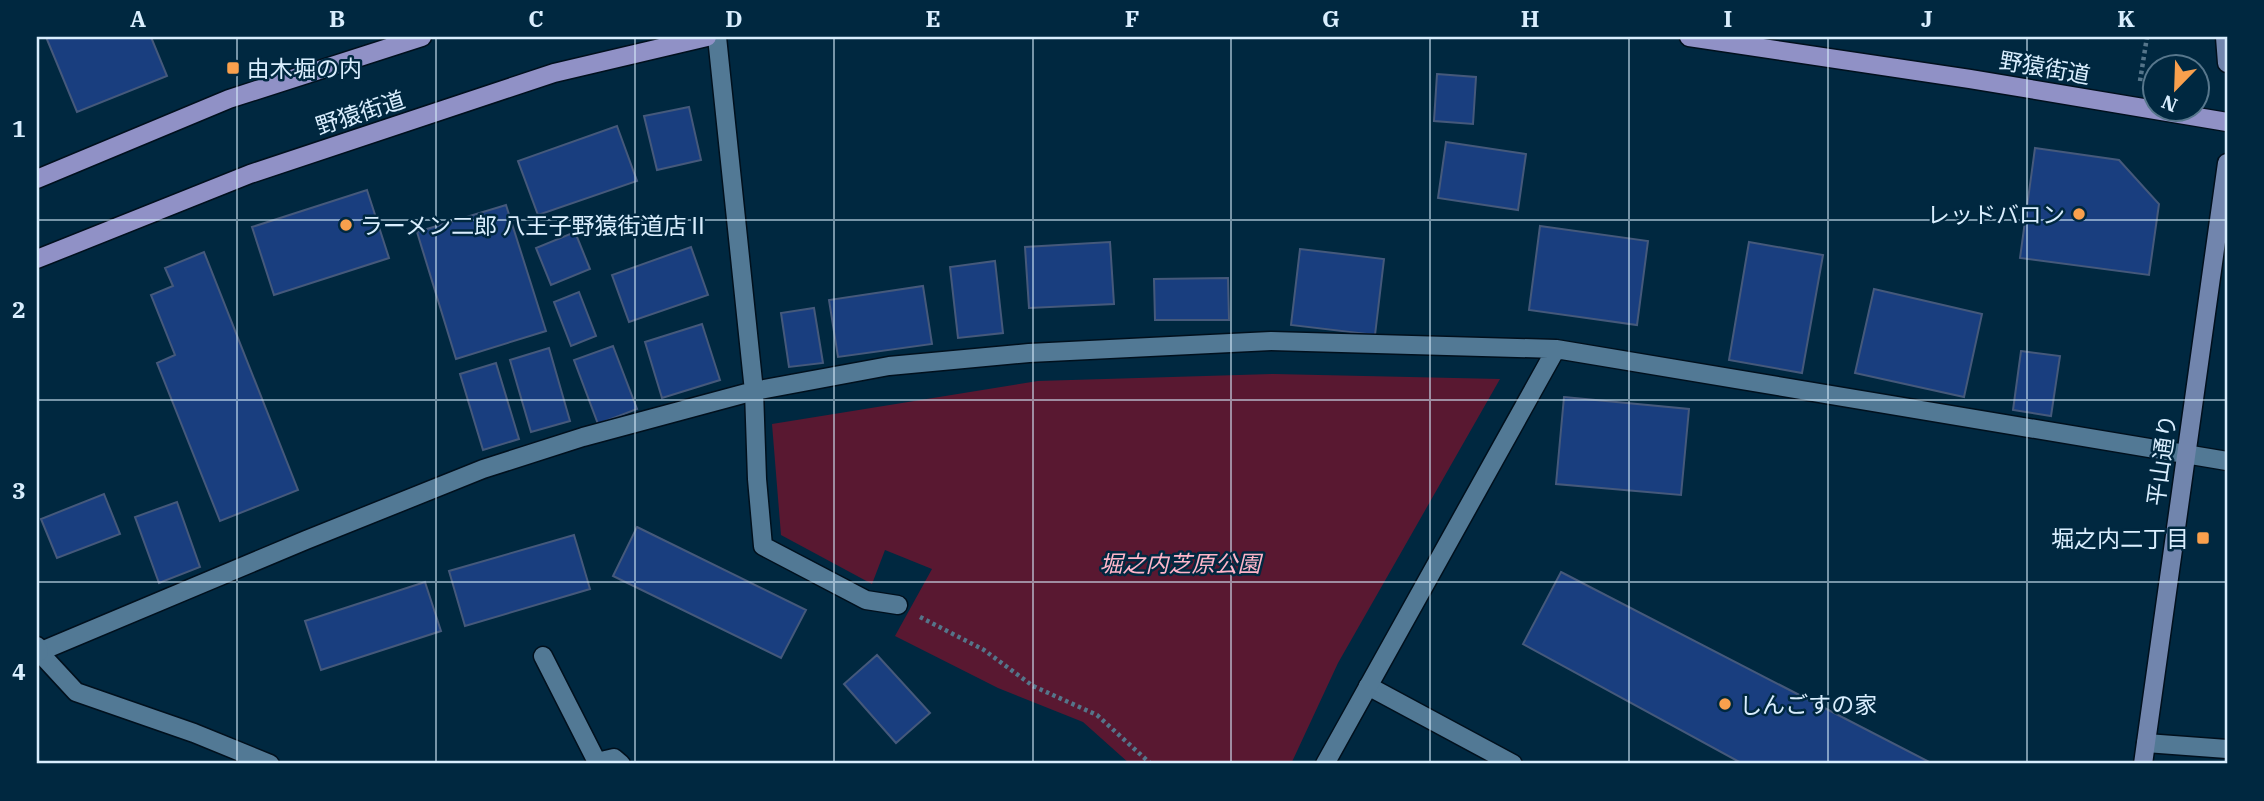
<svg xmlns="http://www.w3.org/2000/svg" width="2264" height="801" font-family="'IBM Plex Serif','Noto Sans JP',serif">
<rect width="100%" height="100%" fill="#002840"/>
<path fill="#591831" d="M1274 374 1500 379 1338 663 1291 764H1130L1083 722 998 688 895 636 932 569 885 550 872 584 781 535 772 424 1038 381Z"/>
<path fill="#193e7f" stroke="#45597b" stroke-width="2" d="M46 37H151L167 76 77 112Z
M1437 74 1476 77 1473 124 1434 121Z
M689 107 701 160 657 170 644 116Z
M617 126 637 181 538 215 518 161Z
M1446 142 1526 154 1518 210 1438 198Z
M2035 148 2119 160 2159 204 2149 275 2020 258Z
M367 190 389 258 274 295 252 227Z
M506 205 546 331 456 359 417 232Z
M1540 226 1648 241 1637 325 1529 310Z
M575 232 590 269 551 285 536 248Z
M1110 242 1114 304 1029 308 1025 247Z
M1749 242 1823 255 1802 373 1729 360Z
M691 247 708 295 629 322 612 275Z
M1300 249 1384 259 1375 335 1291 325Z
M204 252 298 490 220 521 157 363 175 355 151 295 173 286 165 268Z
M995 261 1003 333 958 338 950 267Z
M1228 278 1229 320H1155L1154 279Z
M923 286 932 344 838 357 829 300Z
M1874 289 1982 314 1964 397 1855 373Z
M579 292 596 336 571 346 554 302Z
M814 308 823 363 789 367 781 313Z
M702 324 720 380 662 398 645 342Z
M613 346 637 409 598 424 574 360Z
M549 348 570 421 531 432 510 360Z
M2021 351 2060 356 2051 416 2013 410Z
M496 363 519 439 483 450 460 374Z
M1564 397 1689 409 1681 495 1556 484Z
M104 494 120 534 57 558 41 519Z
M177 502 200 567 159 583 135 517Z
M637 527 806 610 781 658 613 576Z
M574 535 590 589 465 626 449 571Z
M1561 572 1933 764H1743L1523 644Z
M425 582 441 631 321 670 305 621Z
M877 655 930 713 896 743 844 684Z"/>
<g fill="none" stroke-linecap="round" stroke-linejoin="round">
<defs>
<path id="service" d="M543 656 597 762
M1368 686 1513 764
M595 764 597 762 614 758 621 764"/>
<path id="minor" d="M717 37 754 391 757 479 763 546 866 600 898 605
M39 652 76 692 194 733 270 764
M37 656 39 652 306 540 483 469 583 437 754 391 889 366 1029 353 1271 341 1556 349 2227 461
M2146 743 2227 749
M1325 764 1556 349"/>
<path id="tertiary" d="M37 646 39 652"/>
<path id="secondary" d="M2225 37 2227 63
M2143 764 2227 163"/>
<path id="primary" d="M1689 37 1970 79 2227 122
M37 179 229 99 422 37
M37 259 250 174 554 73 707 37"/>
</defs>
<use href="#service" stroke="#00101d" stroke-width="21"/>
<use href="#minor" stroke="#00101d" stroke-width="21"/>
<use href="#tertiary" stroke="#00101d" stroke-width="21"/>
<use href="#secondary" stroke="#00101d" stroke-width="21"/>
<use href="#primary" stroke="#00101d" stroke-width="21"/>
<path stroke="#55758a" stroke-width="4.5" stroke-dasharray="3.5 3.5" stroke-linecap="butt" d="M2140 81 2147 37
M920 617 984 650 1033 686 1097 715 1151 764"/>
<use href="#service" stroke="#527995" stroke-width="18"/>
<use href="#minor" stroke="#527995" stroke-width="18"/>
<use href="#tertiary" stroke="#527995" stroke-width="18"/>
<use href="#secondary" stroke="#7185ad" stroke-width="18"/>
<use href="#primary" stroke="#9091c6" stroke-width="18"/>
</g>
<path fill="none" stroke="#d9eefe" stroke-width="2" stroke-opacity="0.55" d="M237 37V764M436 37V764M635 37V764M834 37V764M1033 37V764M1231 37V764M1430 37V764M1629 37V764M1828 37V764M2027 37V764M37 220H2227M37 400H2227M37 582H2227"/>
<g fill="#f9a04d" stroke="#002840" stroke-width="2.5">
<rect x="226" y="61" width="14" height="14" rx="3.5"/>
<circle cx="2079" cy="214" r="7"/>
<circle cx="346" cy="225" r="7"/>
<rect x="2196" y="531" width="14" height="14" rx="3.5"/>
<circle cx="1725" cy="704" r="7"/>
</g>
<g text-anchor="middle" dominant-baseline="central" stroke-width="5" stroke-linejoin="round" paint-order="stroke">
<g font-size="23" fill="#d9eefe" stroke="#002840">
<text transform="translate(2045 67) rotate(10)">野猿街道</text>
<text transform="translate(360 112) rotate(-18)">野猿街道</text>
<text transform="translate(2161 460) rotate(-82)">平山通り</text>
</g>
<g font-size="23" fill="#d9eefe" stroke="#002840" text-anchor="start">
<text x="247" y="68">由木堀の内</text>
<text x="2065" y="214" text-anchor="end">レッドバロン</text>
<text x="360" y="225">ラーメン二郎 八王子野猿街道店Ⅱ</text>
<text x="2189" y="538" text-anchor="end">堀之内二丁目</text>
<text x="1739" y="704">しんごすの家</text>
</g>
<g font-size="23" font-style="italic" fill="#feb5c9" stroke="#002840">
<text x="1180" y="563">堀之内芝原公園</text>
</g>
</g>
<rect width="2264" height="801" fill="none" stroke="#002840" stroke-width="77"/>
<g transform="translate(2176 88) rotate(203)"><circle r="33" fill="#002840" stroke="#57778c" stroke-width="2"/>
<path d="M0-5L12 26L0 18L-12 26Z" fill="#f9a04d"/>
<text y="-10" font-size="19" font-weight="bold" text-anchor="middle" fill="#d9eefe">N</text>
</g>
<rect x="38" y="38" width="2188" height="724" fill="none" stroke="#d9eefe" stroke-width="2.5"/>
<g font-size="23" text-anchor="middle" font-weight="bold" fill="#d9eefe">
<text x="138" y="27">A</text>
<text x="337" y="27">B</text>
<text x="536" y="27">C</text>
<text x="734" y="27">D</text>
<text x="933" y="27">E</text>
<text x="1132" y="27">F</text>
<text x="1331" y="27">G</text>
<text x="1530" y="27">H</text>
<text x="1728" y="27">I</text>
<text x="1927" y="27">J</text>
<text x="2126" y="27">K</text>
<text x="19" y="137">1</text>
<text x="19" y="318">2</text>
<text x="19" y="499">3</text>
<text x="19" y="680">4</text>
</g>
</svg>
